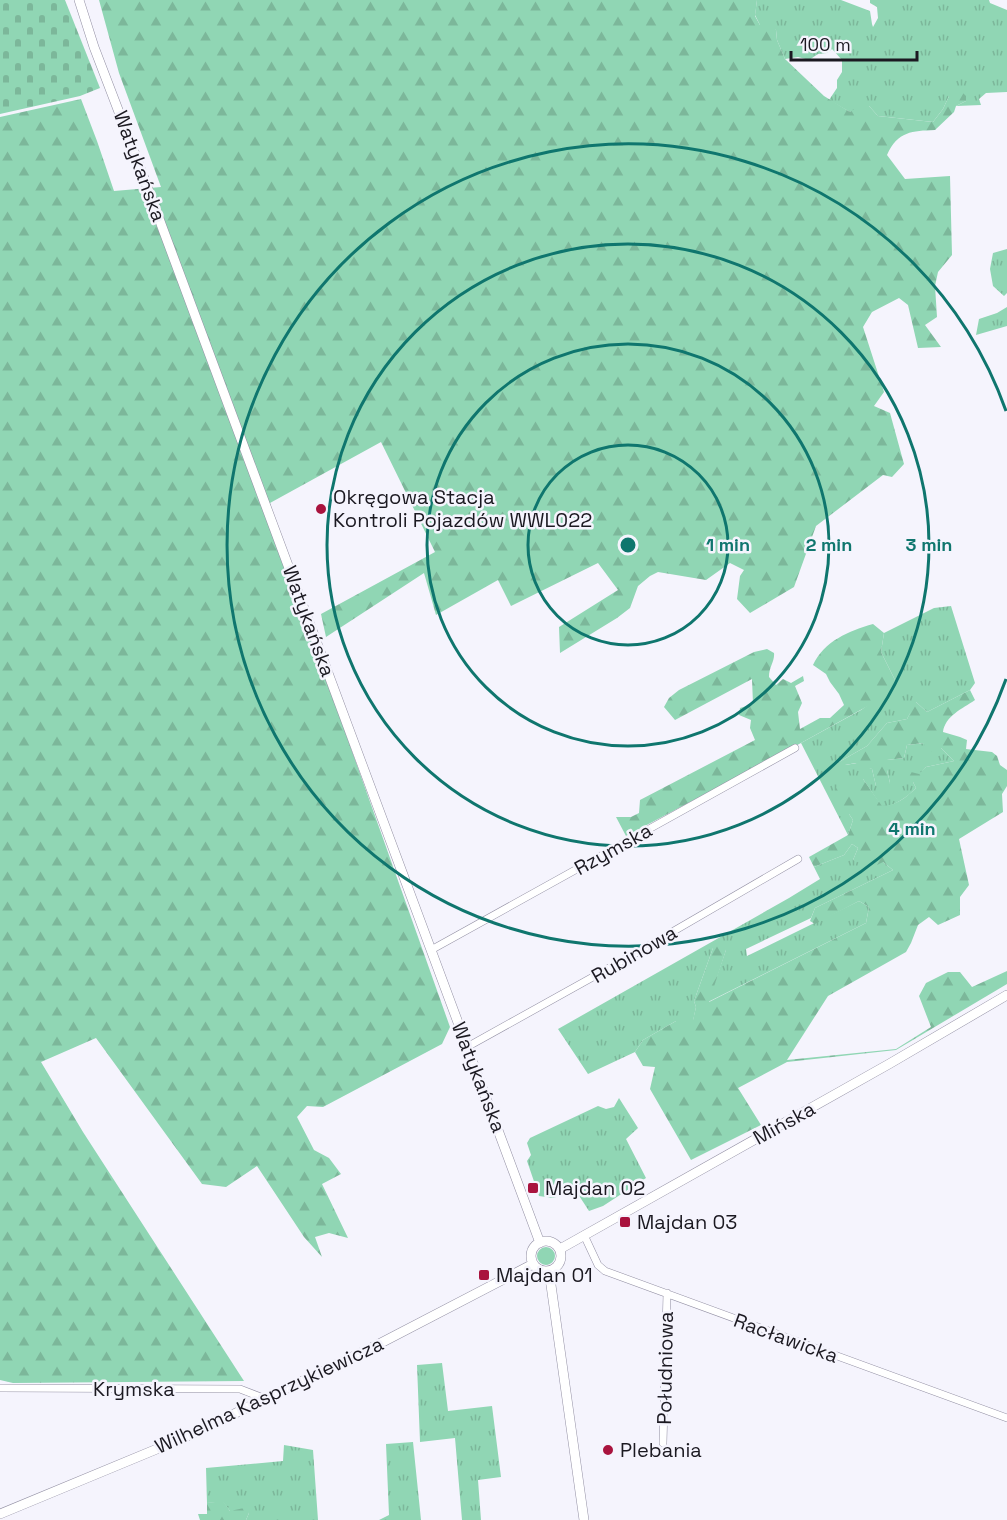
<svg xmlns="http://www.w3.org/2000/svg" width="1007" height="1520" font-family="'Space Grotesk',sans-serif">
<defs>
<pattern id="grass-tufts" width="24" height="20" patternUnits="userSpaceOnUse" patternTransform="scale(1.5)"><rect width="24" height="20" fill="#90d6b4"/><path d="M3 7l-1-3M5 7V3M7 7l1-3M15 17l-1-3M17 17v-4M19 17l1-3" fill="none" stroke="#7cb79a"/></pattern>
<pattern id="forest-firs" width="22" height="20" patternUnits="userSpaceOnUse" patternTransform="scale(1.5)"><rect width="22" height="20" fill="#90d6b4"/><path d="M5 1l3.5 6h-7zM16 11l3.5 6h-7z" fill="#7cb79a"/></pattern>
<pattern id="cemetery-stones" width="16" height="16" patternUnits="userSpaceOnUse" patternTransform="scale(1.5)"><rect width="16" height="16" fill="#90d6b4"/><path d="M2 7V4a2 2 0 0 1 4 0v3zM10 15v-3a2 2 0 0 1 4 0v3z" fill="#7cb79a"/></pattern>
</defs>
<rect width="100%" height="100%" fill="#f5f4fd"/>
<path fill="url(#grass-tufts)" d="M757 0H841L870 11 872 24 873 27 878 18 877 7 870 3V0H989L990 3 1007 10V92L986 93 979 99 981 105 956 106 966 101 949 96 943 109 933 122 878 116 869 106 850 112 829 100 837 88V80L842 72V60L832 49 827 53 818 54 809 60 798 57 785 59 777 40 776 30 760 25 755 15Z
M1007 249V293L1004 296 993 286 990 269 993 253Z
M1007 307V326L976 335 979 319 997 313Z
M951 606 975 683 970 690 927 712 916 702 907 719 887 723 867 746 839 762 845 765 857 763 872 769 876 786 890 783 887 770V760L904 758 907 745 924 743 941 748 954 761 926 767 913 782 916 788C907 797 895 806 882 807L863 779 849 814 853 820 848 835 801 743 861 710 893 687 895 680 881 652 884 633 934 608Z
M852 844 858 848 853 860 883 862 893 870 815 908 811 918 746 949 747 956 859 901 869 907 866 923 708 1002 726 950 713 948 694 1001 696 1007 693 1021H676L643 1040 635 1052 588 1074 558 1029 789 898 820 879 814 867 844 855Z
M619 1098 638 1128 626 1139 646 1178 603 1206 589 1211 576 1191 553 1198 539 1196 527 1161 531 1155 527 1143 530 1138 598 1106 606 1109 614 1107Z
M537 1256a9 9 0 1 1 18 0a9 9 0 1 1-18 0Z
M442 1363 448 1411 492 1406 501 1477 478 1480 481 1520H462L455 1438 420 1442 417 1365Z
M413 1442 421 1520H379L389 1515 386 1444Z
M284 1445 313 1450 318 1520H246L249 1513 230 1511 223 1502 207 1503 206 1468 283 1461Z"/>
<path fill="url(#forest-firs)" d="M99 0H757L755 16 760 25 770 24 776 30 777 40 785 59 824 96 850 112 862 104 869 106 878 116 933 122 943 109 949 96 963 93 966 96V101L956 106 954 112 935 130C912 131 898 131 887 155L905 179 950 176 952 255 938 272 935 286 937 317 925 325 941 347 918 348 908 305 899 298 872 312 863 327 884 392 874 406 890 413 904 464 892 477 883 475 816 526 794 587 750 613 737 599 740 576 744 570 730 563 706 580 658 572 650 576 638 586 630 608 617 618 560 653 559 627 618 590 598 563 511 606 498 580 436 615 424 573 326 637 321 614 435 552 381 442 270 503 302 615 336 706 450 1027 442 1044 323 1107 307 1106 297 1117 314 1150 329 1158 341 1174 322 1184 348 1238 329 1233 315 1237 322 1257 304 1237 257 1166 226 1187 202 1184 96 1038 41 1062 83 1132 244 1381 13 1383 0 1380V117L81 99 97 141 114 191 161 187 119 73Z
M873 624 884 633 881 652 895 680 894 687 884 697 801 743 626 836 616 817H631L639 813 640 800 755 740 750 728 751 720 739 715 740 708 753 704 752 679 675 720 664 707 669 698 679 690 754 652 767 649 774 653C775 661 769 667 769 677L776 685 783 679 791 683 803 676 804 681 795 686 802 703 798 712 800 729 820 718H830L844 705 839 694 830 682 826 674 813 665C824 641 849 631 873 624Z
M970 690 975 700C962 709 945 716 943 732L960 737 967 740 966 749 992 752 997 756 1000 765 1007 770V786L1002 794 1003 812 959 839 969 885 960 897V915L938 925 929 917 918 925 911 943 906 952 828 996 787 1060 896 1049 931 1027 919 996 926 983 948 972H960L972 987 1007 971V984L896 1050 787 1062 738 1088 761 1125 691 1160 650 1089 655 1067 643 1066 635 1052 643 1040 676 1021 693 1020 696 1007 694 1001 713 948 719 942 724 945 726 950 709 1002 866 923 869 907 859 901 815 924 810 921 815 908 893 870 883 862 871 868 853 860 858 848 852 844 844 855 814 867 809 857 848 835 853 820 849 814 843 812 835 789 849 777 863 779 882 806C895 806 907 797 916 788L913 782 905 777 911 772 919 774 926 767 954 761 941 748 927 753 924 743 907 745 904 758 887 760V770L890 783 884 789 876 786 872 769 868 768 863 769 856 763 845 765 841 777 835 775 839 762 867 746 887 723 907 719 910 713 911 702H916L927 712Z
M223 1501 230 1511 244 1508 249 1513 246 1520H200L198 1514H207V1503Z"/>
<path fill="url(#cemetery-stones)" d="M0 0H65L100 88 80 96 0 114Z"/>
<g fill="none" stroke-linecap="round" stroke-linejoin="round">
<defs>
<path id="street" d="M431 950 795 748
M467 1047 636 953 798 859
M584 1235 598 1265 605 1271 1007 1418
M0 1388 240 1389 266 1399
M663 1443 667 1293"/>
<path id="secondary" d="M79 0 94 47 135 154 540 1243
M531 1256a15 15 0 1 1 30 0a15 15 0 1 1-30 0Z
M560 1249 889 1064 1007 995
M549 1271 584 1520
M0 1514 181 1439 213 1424 377 1345 533 1264"/>
</defs>
<use href="#street" stroke="#9390a4" stroke-width="8"/>
<use href="#secondary" stroke="#9390a4" stroke-width="10"/>
<use href="#street" stroke="#fff" stroke-width="7"/>
<use href="#secondary" stroke="#fff" stroke-width="9"/>
</g>
<g fill="none" stroke="#0f766e" stroke-width="3">
<circle cx="628" cy="545" r="100"/>
<circle cx="628" cy="545" r="201"/>
<circle cx="628" cy="545" r="301"/>
<path d="M1006 679A401 401 0 1 1 1006 411"/>
</g>
<g fill="#a9133e" stroke="#f5f4fd" stroke-width="2">
<circle cx="321" cy="509" r="6"/>
<rect x="527" y="1182" width="12" height="12" rx="3"/>
<rect x="619" y="1216" width="12" height="12" rx="3"/>
<rect x="478" y="1269" width="12" height="12" rx="3"/>
<circle cx="608" cy="1450" r="6"/>
</g>
<g text-anchor="middle" dominant-baseline="central" stroke-width="5" stroke-linejoin="round" paint-order="stroke">
<g font-size="20" fill="#1b1921" stroke="#f5f4fd">
<text transform="translate(140 166) rotate(70)">Watykańska</text>
<text transform="translate(309 621) rotate(70)">Watykańska</text>
<text transform="translate(613 849) rotate(-29)">Rzymska</text>
<text transform="translate(634 954) rotate(-30)">Rubinowa</text>
<text transform="translate(479 1077) rotate(69)">Watykańska</text>
<text transform="translate(784 1123) rotate(-29)">Mińska</text>
<text transform="translate(786 1338) rotate(20)">Racławicka</text>
<text transform="translate(665 1368) rotate(-89)">Południowa</text>
<text x="134" y="1389">Krymska</text>
<text transform="translate(269 1395) rotate(-25)">Wilhelma Kasprzykiewicza</text>
</g>
<g font-size="20" fill="#1b1921" stroke="#f5f4fd" text-anchor="start">
<text x="333" y="497">Okręgowa Stacja<tspan x="333" dy="23">Kontroli Pojazdów WWL022</tspan></text>
<text x="545" y="1188">Majdan 02</text>
<text x="637" y="1222">Majdan 03</text>
<text x="496" y="1275">Majdan 01</text>
<text x="620" y="1450">Plebania</text>
</g>
</g>
<circle cx="628" cy="545" r="9" fill="#0f766e" stroke="#f5f4fd" stroke-width="3"/>
<g font-size="18" text-anchor="middle" font-weight="bold" fill="#0f766e" stroke="#f5f4fd" stroke-width="5" stroke-linejoin="round" paint-order="stroke">
<text x="728" y="551">1 min</text>
<text x="829" y="551">2 min</text>
<text x="929" y="551">3 min</text>
<text x="912" y="835">4 min</text>
</g>
<path d="M791 51v9h126v-9" fill="none" stroke="#1b1921" stroke-width="3"/>
<text x="800" y="51" font-size="18" fill="#1b1921" stroke="#f5f4fd" stroke-width="4.5" paint-order="stroke">100 m</text>
</svg>
